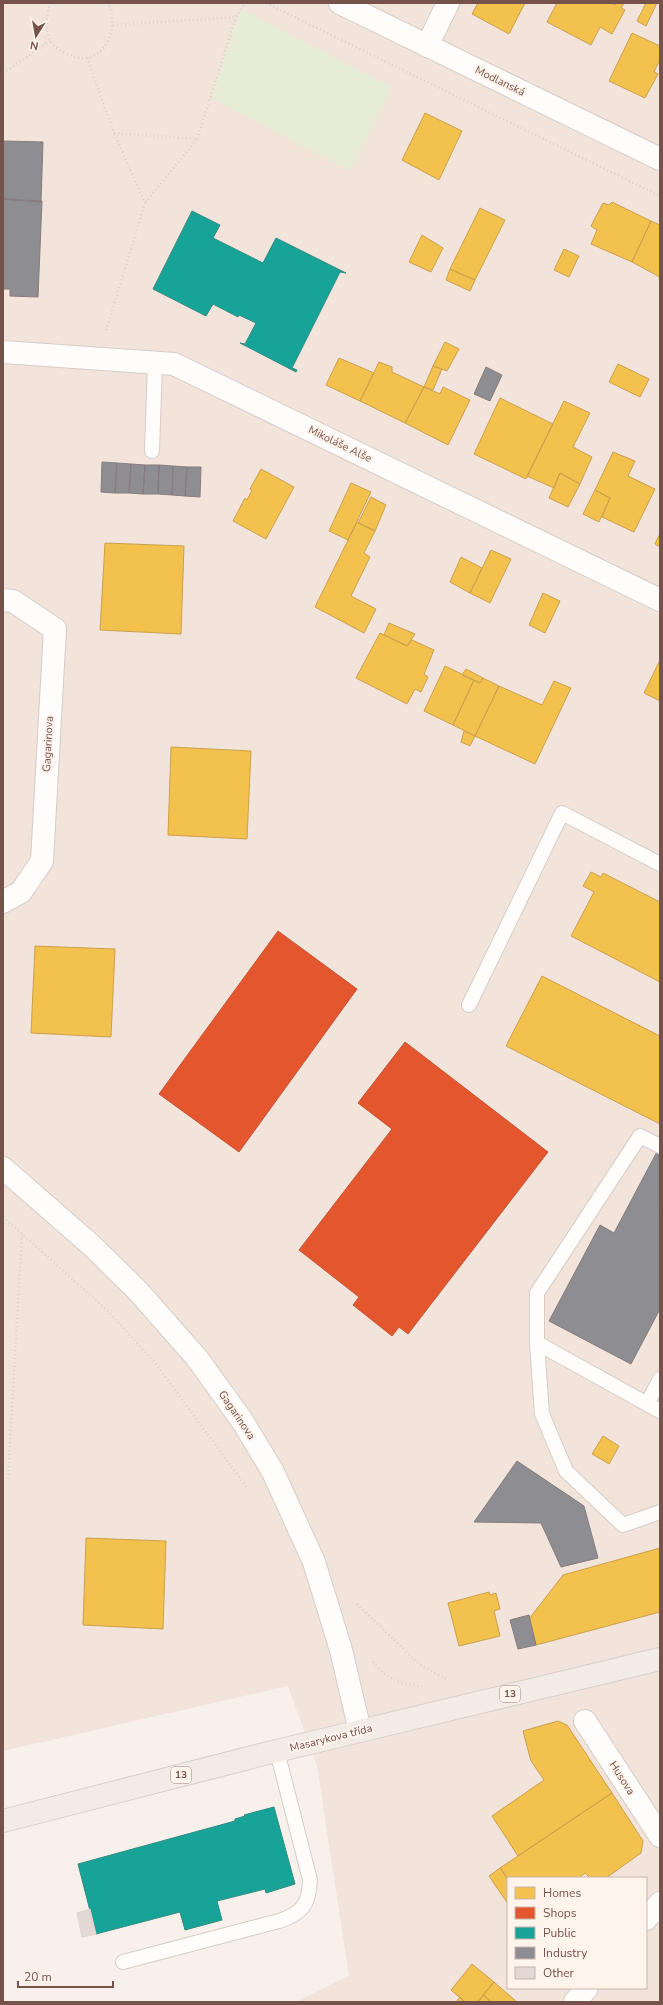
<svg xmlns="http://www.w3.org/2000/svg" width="663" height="2005" font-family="'Nunito Sans',sans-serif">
<rect width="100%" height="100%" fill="#f7f0eb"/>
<path fill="#f2e4db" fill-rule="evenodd" d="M3 3H660V2002H295L349 1976 317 1766 288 1686 3 1751ZM508 1878H646V1988H508Z"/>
<path fill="#e7ecd6" d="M241 9 392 87 351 171 211 98Z"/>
<path fill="#f2c14e" stroke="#cca04d" d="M478 3H525L509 34 472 14Z
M557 3H611L615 5 616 3H624L621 8 625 10 612 34 600 27 591 45 547 22Z
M646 3H657L646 26 637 21Z
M632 33 660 46V59L654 72 658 74 645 98 609 81Z
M425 113 462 131 439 180 402 160Z
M612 202 651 221 632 262 591 244 597 230 591 226 603 203 609 205Z
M480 208 505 220 475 280 450 269Z
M651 221 660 225V279L658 276 632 262Z
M422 235 443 248 431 272 409 262Z
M564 249 579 256 569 277 554 270Z
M450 269 475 280 470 291 446 280Z
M445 342 459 349 447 371 433 366Z
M339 358 374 373 360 401 326 385Z
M379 362 392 367V372L424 387 405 423 360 401Z
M618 364 649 379 640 397 609 382Z
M433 366 442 369 433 390 424 387Z
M424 387 440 394 443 387 470 400 448 445 405 423Z
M500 398 553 424 526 479 474 454Z
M564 401 590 413 573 447 592 457 580 484 560 473 554 488 527 476Z
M613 452 635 461 628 476 655 489 634 532 602 517 610 498 595 490Z
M261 469 294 487 266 539 233 521 245 498 247 500 252 490 250 489Z
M560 473 580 484 568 507 549 498Z
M351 483 371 492 348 540 329 531Z
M595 490 610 498 599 522 583 514Z
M371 497 386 505 375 531 358 523Z
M357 522 375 531 364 553 370 557 351 596 376 609 364 633 315 607Z
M660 533V547L655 544Z
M105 543 184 546 181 634 100 630Z
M491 550 511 559 490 603 470 593Z
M461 557 482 568 470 593 450 582Z
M543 593 560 601 545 633 529 625Z
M389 623 415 634 407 646 384 635Z
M380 633 407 646 412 640 434 650 424 674 428 677 421 692 415 689 407 704 356 678Z
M660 660V701L644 693Z
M445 666 474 680 453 725 424 711Z
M466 669 483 678 480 683 462 675Z
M483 678 499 686 475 736 453 725 474 680 480 683Z
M554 681 571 688 535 764 475 736 499 686 542 705Z
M464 731 475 736 470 746 461 742Z
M171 747 251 751 247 839 168 835Z
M591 872 601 877 603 873 660 902V982L571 936 594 892 583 886Z
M35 946 115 949 111 1037 31 1033Z
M542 976 660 1036V1124L506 1046Z
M603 1436 619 1446 609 1464 592 1454Z
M86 1538 166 1541 163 1629 83 1625Z
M660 1548V1612L536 1645 529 1619 563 1575Z
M489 1592 490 1595 496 1593 500 1609 494 1611 500 1636 459 1646 448 1603Z
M558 1721 567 1725 612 1793 518 1856 492 1816 544 1780 531 1761 523 1731Z
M612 1793 643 1841 641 1853 606 1878H590L585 1873 579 1878H508V1879L500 1868Z
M500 1868 508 1879V1904L489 1876Z
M472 1964 494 1982 478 2002H465L451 1990Z
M494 1982 517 2002H491L483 1995Z
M483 1995 491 2002H478Z
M460 1997 465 2002H456Z"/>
<path fill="#e4572e" stroke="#c35637" d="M278 931 357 989 239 1152 159 1094Z
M405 1042 548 1152 408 1334 399 1327 392 1336 353 1305 359 1297 299 1250 392 1129 358 1103Z"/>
<path fill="#17a398" stroke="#338b81" d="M192 211 220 225 213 238 263 263 276 238 346 273 340 272 292 368 297 370 296 372 240 343 245 344 256 323 239 315 238 317 213 304 206 316 153 289Z
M274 1807 295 1884 266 1893 265 1889 217 1901 222 1920 185 1930 180 1912 96 1934 78 1864 235 1821V1819L245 1816 244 1815Z"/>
<path fill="#8d8d92" stroke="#867c7d" d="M3 141 43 142 41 202 3 199Z
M3 199 42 201 38 297 10 296V289H3Z
M486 367 502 375 490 401 474 394Z
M102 462 117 463 115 493 101 492Z
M117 463 131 464 129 493H115Z
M131 464 145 465 143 494 129 493Z
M145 465H159L158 494H143Z
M159 465 173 466 172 495 158 494Z
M173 466 187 467 185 496 172 495Z
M187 467H201L200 497 185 496Z
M659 1148 660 1309 631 1364 549 1321 600 1225 614 1233Z
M517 1461 584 1506 598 1558 561 1567 541 1523 474 1522Z
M529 1615 536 1645 518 1649 510 1620Z"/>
<path fill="#e3d8d3" stroke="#e0d2cd" d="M90 1909 96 1934 82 1937 77 1913Z"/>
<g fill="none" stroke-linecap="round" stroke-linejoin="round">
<defs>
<path id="service" d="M152 451 155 362
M469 1005 562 813 660 864
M660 1146 640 1136 537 1293V1343L660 1411
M537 1343 542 1414 566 1471 623 1525 660 1512
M647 1404 660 1379
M123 1962 279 1921C303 1913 309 1904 310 1880L277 1751"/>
<path id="minor" d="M427 46 448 3
M3 352 174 364 660 600
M3 600 13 601 55 629 42 861 21 892 3 902
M3 1168 90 1244 137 1290 197 1358 243 1422 273 1472 314 1562 341 1650 360 1731
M585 1721 660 1836
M646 1919 660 1903
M575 2002 587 1988"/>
<path id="tertiary" d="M340 3 660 159"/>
<path id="primary" d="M3 1821 260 1755 660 1659"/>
</defs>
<use href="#service" stroke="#d6ccc8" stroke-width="16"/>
<use href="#minor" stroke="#d6ccc8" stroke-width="24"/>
<use href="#tertiary" stroke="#d6ccc8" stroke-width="24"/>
<use href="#primary" stroke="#d8cdca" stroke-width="24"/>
<path stroke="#dad0ce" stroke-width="2.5" stroke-dasharray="1 3" stroke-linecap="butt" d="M50 3C44 23 44 44 65 53 72 56 78 59 86 58 111 54 118 22 108 3
M266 3 660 196
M113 25 236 17 245 3
M87 58 114 133 145 203 106 331
M3 73 50 41
M114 133 197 139 145 203
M197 139 236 17
M3 1217 108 1311 155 1363 248 1489
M8 1479 22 1234
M357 1604 420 1665 448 1680
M373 1662C388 1680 399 1684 422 1686"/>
<use href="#service" stroke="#fefdfc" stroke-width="14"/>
<use href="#minor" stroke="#fefdfc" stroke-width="22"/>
<use href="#tertiary" stroke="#fefdfc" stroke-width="22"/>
<use href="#primary" stroke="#f2ebe6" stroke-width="22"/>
</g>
<g text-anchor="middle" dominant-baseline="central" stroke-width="4" stroke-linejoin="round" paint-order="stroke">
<g fill="#fff4ec" stroke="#9e837b" stroke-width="1">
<rect x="500" y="1686" width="20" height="16" rx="3"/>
<rect x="171" y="1767" width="20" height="16" rx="3"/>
</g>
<g font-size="10" font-weight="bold" fill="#75534b">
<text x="510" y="1694">13</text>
<text x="181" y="1775">13</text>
</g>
<g font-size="11" fill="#75534b" stroke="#fff4ec">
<text transform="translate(500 81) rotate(26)">Modlanská</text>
<text transform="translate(340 444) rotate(26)">Mikoláše Alše</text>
<text transform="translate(48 744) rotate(-87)">Gagarinova</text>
<text transform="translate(237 1415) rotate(56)">Gagarinova</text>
<text transform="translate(331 1738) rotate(-14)">Masarykova třída</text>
<text transform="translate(622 1778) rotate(57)">Husova</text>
</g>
</g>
<rect width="663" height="2005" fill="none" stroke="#75534b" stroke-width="8"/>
<rect x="507" y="1877" width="140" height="112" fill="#fff4ec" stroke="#c8b4ac"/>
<rect x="515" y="1887" width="20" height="12" fill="#f2c14e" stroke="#c8b4ac"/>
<text x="543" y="1897" font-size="12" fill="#75534b">Homes</text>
<rect x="515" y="1907" width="20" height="12" fill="#e4572e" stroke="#c8b4ac"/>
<text x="543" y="1917" font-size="12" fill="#75534b">Shops</text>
<rect x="515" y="1927" width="20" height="12" fill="#17a398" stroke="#c8b4ac"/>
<text x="543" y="1937" font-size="12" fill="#75534b">Public</text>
<rect x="515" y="1947" width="20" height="12" fill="#8d8d92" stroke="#c8b4ac"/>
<text x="543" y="1957" font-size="12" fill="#75534b">Industry</text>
<rect x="515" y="1967" width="20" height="12" fill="#e3d8d3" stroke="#c8b4ac"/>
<text x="543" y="1977" font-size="12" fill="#75534b">Other</text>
<g transform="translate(36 36) rotate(191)" stroke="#fff4ec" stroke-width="3" paint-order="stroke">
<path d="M0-3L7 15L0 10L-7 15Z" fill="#75534b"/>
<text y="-6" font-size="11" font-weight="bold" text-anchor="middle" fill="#75534b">N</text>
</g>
<path d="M18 1981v6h95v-6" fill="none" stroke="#75534b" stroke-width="2"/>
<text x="24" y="1981" font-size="12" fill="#75534b" stroke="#fff4ec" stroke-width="3" paint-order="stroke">20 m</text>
</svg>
